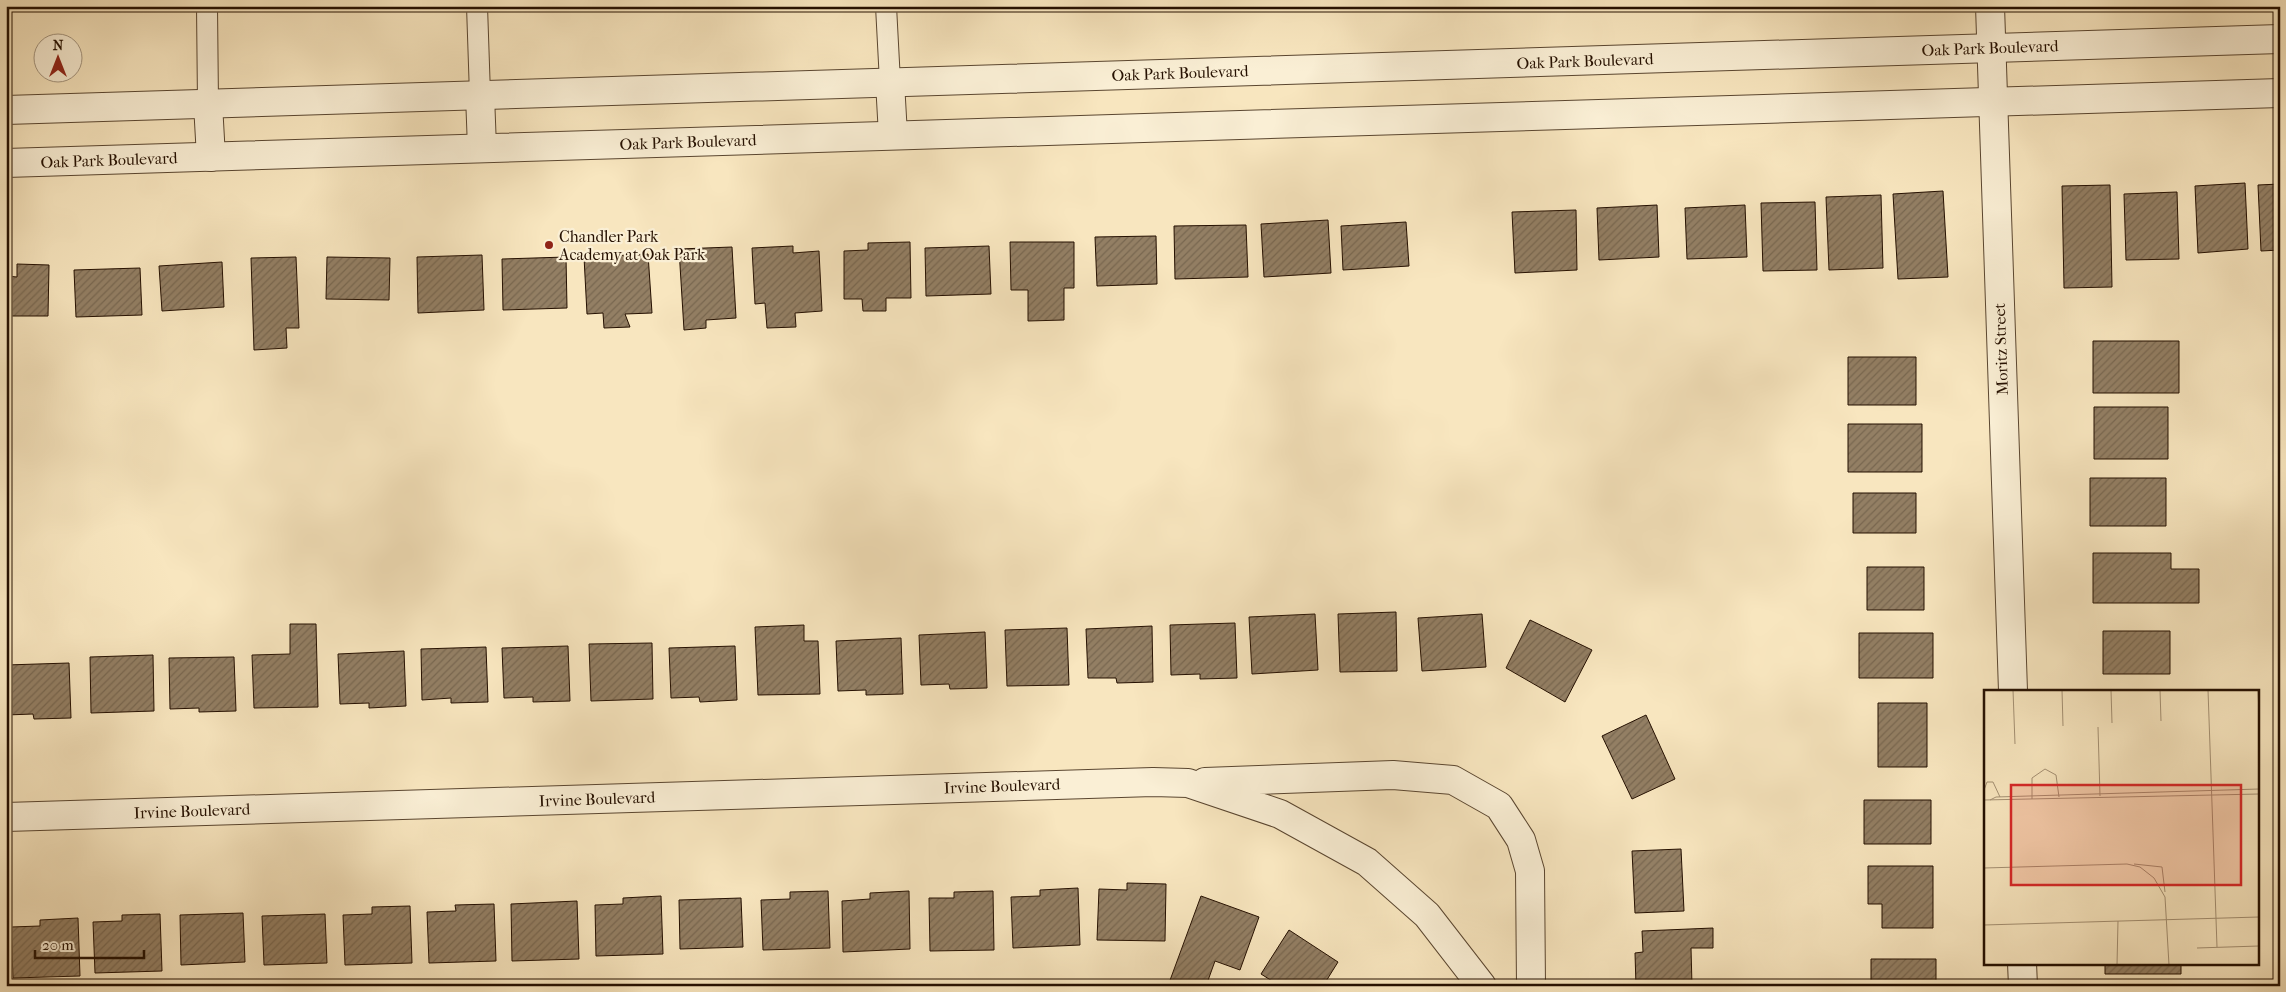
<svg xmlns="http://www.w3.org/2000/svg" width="2286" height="992" font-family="'IM FELL French Canon',serif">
<defs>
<pattern id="building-hatch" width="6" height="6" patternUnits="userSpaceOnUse" patternTransform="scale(1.25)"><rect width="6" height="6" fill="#937f64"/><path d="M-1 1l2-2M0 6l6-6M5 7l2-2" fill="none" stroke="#786750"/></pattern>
</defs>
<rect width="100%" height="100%" fill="#f8e6bf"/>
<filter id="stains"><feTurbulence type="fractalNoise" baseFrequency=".004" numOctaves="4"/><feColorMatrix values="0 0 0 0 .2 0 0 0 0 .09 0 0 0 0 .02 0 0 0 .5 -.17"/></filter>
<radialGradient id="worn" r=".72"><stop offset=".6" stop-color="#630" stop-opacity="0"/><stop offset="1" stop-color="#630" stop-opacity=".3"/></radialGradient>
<path fill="url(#building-hatch)" stroke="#251001" d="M2245 183 2248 249 2198 253 2195 186Z
M2280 184V250L2261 251 2258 185Z
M2110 185 2112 287 2064 288 2062 186Z
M1943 191 1948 277 1898 279 1893 194Z
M2177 192 2179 259 2126 260 2124 194Z
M1881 195 1883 268 1829 270 1826 197Z
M1815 202 1817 270 1763 271 1761 203Z
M1657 205 1659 257 1599 260 1597 208Z
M1745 205 1747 257 1687 259 1685 208Z
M1576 210 1577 270 1515 273 1512 212Z
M1328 220 1331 273 1264 277 1261 224Z
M1406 222 1409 266 1343 270 1341 226Z
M1246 225 1248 277 1175 279 1174 226Z
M1156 236 1157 284 1097 286 1095 237Z
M910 242 911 298H886V311H863L862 299H844V251L868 250V243Z
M1010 242H1074V288H1064V320L1028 321V290H1011Z
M793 246V253L819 251 822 311 795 313 796 327 767 328 765 303 755 304 752 248Z
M989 246 991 294 926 296 925 248Z
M732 247 736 318 706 320V328L684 330 679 249Z
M648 254 652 313 625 314 630 327 604 328 603 313 587 314 584 257Z
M482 255 484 310 418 313 417 257Z
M296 257 299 328H286L287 348 254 350 251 258Z
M327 257 390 258 389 300 326 299Z
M566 257 567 308 503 310 502 259Z
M222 262 224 307 162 311 159 266Z
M17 264 49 265 48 316H6V276L17 277Z
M140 268 142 315 76 317 74 270Z
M2093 341H2179V393H2093Z
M1848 357H1916V405H1848Z
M2275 406H2280V437H2275Z
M2094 407H2168V459H2094Z
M1848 424H1922V472H1848Z
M2090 478H2166V526H2090Z
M1853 493H1916V533H1853Z
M2093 553H2171V569H2199V603H2093Z
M1867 567H1924V610H1867Z
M1396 612 1397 671 1340 672 1338 614Z
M1315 614 1318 670 1252 674 1249 617Z
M1482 614 1486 667 1422 671 1418 618Z
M1530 620 1592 650 1565 702 1506 668Z
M1235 623 1237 678 1200 679V674L1171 675 1170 625Z
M290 624H316L318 707 254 708 252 655 290 654Z
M804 625V641H818L820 694 758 695 755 627Z
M1152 626 1153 682 1117 683 1116 678H1088L1086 629Z
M1067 628 1069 685 1007 686 1005 630Z
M2103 631H2170V674H2103Z
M985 632 987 688 950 689 949 684 921 685 919 635Z
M1859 633H1933V678H1859Z
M901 638 903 694 866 695V690L838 691 836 641Z
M652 643 653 699 591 701 589 644Z
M568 646 570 701 533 702V697L504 698 502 648Z
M735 646 737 700 700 702 699 697 671 698 669 648Z
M486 647 488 702 451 703V698L422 700 421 649Z
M404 651 406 706 369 708V703L340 704 338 654Z
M153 655 154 711 91 713 90 657Z
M234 657 236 711 199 712V708L170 709 169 658Z
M69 663 71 718 34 719 33 714 6 715V665Z
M1878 703H1927V767H1878Z
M1646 715 1675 779 1632 799 1602 736Z
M1864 800H1931V844H1864Z
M1681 849 1684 911 1635 913 1632 851Z
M1868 866H1933V928H1882V904H1868Z
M1127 883 1166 884 1165 941 1097 940 1099 889 1127 890Z
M1078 888 1080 945 1013 948 1011 897 1040 896V890Z
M828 891 830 948 763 950 761 900 790 899V892Z
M909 891 910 949 843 952 842 901 870 899V893Z
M993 891 994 950 930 951 929 898H954V892Z
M661 896 663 954 596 956 595 905 623 904V898Z
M1201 896 1259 917 1240 970 1215 961 1206 986H1176L1169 983Z
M741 898 743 947 680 949 679 900Z
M577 901 579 959 512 961 511 904Z
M494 904 496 961 429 963 427 912 456 911 455 905Z
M410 906 412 963 345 965 343 915 372 914V907Z
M243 913 245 962 181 965 180 915Z
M160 914 162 971 95 973 93 922 122 921V915Z
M325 914 327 963 264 965 262 916Z
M78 918 80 976 13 978 11 927 40 926V920Z
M1713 928V948H1691L1692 986H1636L1635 953 1643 952 1642 931Z
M1289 930 1338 962 1323 986H1280L1261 974Z
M1871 959H1936V986H1871Z
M2105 963H2181V974H2105Z"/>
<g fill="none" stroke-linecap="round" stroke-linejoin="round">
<defs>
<path id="service" d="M207 6 208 104
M477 6 480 95
M886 6 890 82"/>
<path id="minor" d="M1990 6 2013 691
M890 82 893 135
M480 95 482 148
M208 104 211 157
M1205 782 1393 775 1453 780 1499 806 1521 840 1530 871 1531 986
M6 817 1153 782 1188 783 1280 814 1367 862 1427 915 1482 986
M2022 963 2023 986"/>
<path id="tertiary" d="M6 110 2280 39
M6 163 2280 93"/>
</defs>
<use href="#service" stroke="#5a4630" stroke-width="22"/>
<use href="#minor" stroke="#5a4630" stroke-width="30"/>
<use href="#tertiary" stroke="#5a4630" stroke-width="30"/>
<use href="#service" stroke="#faefd5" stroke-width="20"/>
<use href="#minor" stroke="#faefd5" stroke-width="28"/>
<use href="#tertiary" stroke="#faefd5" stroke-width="28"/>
</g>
<circle fill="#8f2418" stroke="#faefd5" stroke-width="2" cx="549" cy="245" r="5"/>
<g text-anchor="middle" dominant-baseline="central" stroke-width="4.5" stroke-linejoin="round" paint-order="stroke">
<g font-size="16" fill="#251001" stroke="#faefd5">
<text transform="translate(1990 48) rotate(-2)">Oak Park Boulevard</text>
<text transform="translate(1585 61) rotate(-2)">Oak Park Boulevard</text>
<text transform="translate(1180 73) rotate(-2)">Oak Park Boulevard</text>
<text transform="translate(688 142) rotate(-2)">Oak Park Boulevard</text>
<text transform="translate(109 160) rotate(-2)">Oak Park Boulevard</text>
<text transform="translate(2001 349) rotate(-92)">Moritz Street</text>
<text transform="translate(1002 786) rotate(-2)">Irvine Boulevard</text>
<text transform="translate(597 799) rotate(-2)">Irvine Boulevard</text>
<text transform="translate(192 811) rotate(-2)">Irvine Boulevard</text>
</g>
<g font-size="16" fill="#251001" stroke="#faefd5" text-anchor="start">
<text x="559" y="236">Chandler Park<tspan x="559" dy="18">Academy at Oak Park</tspan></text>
</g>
</g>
<g transform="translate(1984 690)">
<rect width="275" height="275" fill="#f8e6bf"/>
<path fill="none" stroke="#a49073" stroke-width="1" d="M29 0 31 54M78 0 79 36M127 0 128 33M176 0 177 31M224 0 233 257M274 0 275 24M114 37 116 106M0 100 3 92H9L16 107M48 109V88L61 79 72 85 75 107M0 110 275 104M6 110 12 107 275 99M150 174 178 177 181 202M0 178 143 174 156 177 170 188 181 207 185 275M0 235 275 227M213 258 275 256M133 275 134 231"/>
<path fill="#d62828" fill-opacity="0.15" stroke="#d62828" stroke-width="2.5" d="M27 95H257V195H27Z"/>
<rect width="275" height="275" fill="none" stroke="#251001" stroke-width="2.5"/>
</g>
<rect width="2286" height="992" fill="none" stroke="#f8e6bf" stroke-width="25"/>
<rect x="8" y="8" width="2271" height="977" fill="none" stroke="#251001" stroke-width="2.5"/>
<rect x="12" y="12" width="2261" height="967" fill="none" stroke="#251001"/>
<g transform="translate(58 58)"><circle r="24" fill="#faefd5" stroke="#a59680"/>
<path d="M0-4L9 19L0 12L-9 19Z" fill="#8f2418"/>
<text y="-8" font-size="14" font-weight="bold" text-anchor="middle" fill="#251001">N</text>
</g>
<path d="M35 950v8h109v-8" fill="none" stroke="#251001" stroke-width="2.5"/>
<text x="42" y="950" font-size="15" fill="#251001" stroke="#faefd5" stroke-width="4" paint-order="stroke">20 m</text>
<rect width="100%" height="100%" filter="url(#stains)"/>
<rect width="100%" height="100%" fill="url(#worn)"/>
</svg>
